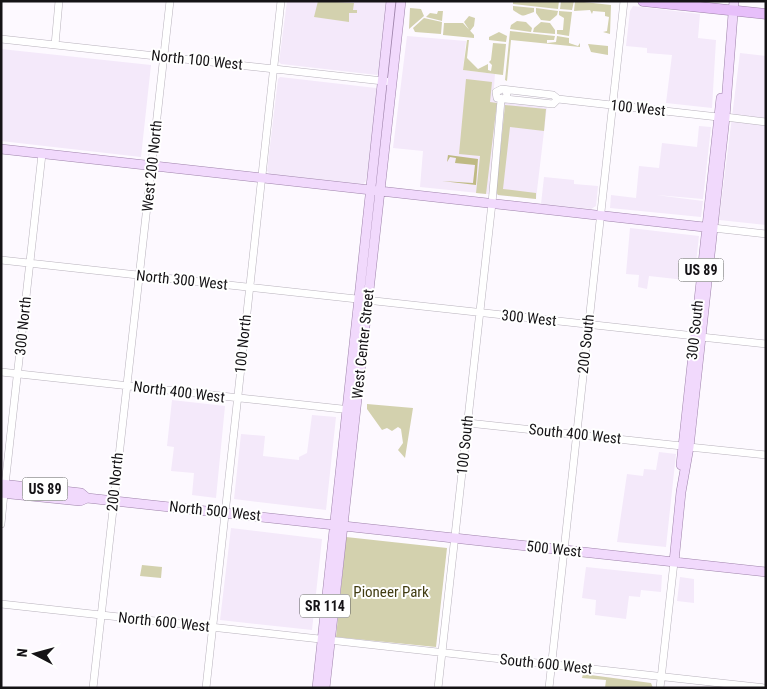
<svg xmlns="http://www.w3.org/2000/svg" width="767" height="689" font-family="'Roboto Condensed',sans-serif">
<rect width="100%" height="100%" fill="#fdf9ff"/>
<path fill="#f4e9fa" d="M287 1H389L380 72 377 75 281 64 279 62Z
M633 6 700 14 698 38 716 40 712 108 666 103 672 55 647 53V48L626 46 630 11Z
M407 36 466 41 463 70 495 74 493 100 547 106 536 199 420 187 423 151 393 148Z
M1 49 151 65 141 157 1 141Z
M740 53 766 56V225L719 220Z
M280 77 376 88 378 91 373 138 366 181 363 184 270 174 267 171 278 79Z
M699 126 711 127 703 199 656 195 703 201 701 217 610 208 611 195 636 198 639 166 659 168 662 143 697 147Z
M544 177 574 180V184L598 186 596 206 591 209 541 204Z
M630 228 699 236 694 281 649 276 647 289 638 287 639 275 626 274Z
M172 400 225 406 216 498 192 495 194 473 171 471 174 447 167 446Z
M312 415 336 417 326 510 234 499 241 434 265 436 263 456 299 460V457L307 453Z
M659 452 676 454 666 547 617 542 627 474 643 476 644 469 656 470Z
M231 528 322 539 312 630 220 620Z
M586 567 662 575 661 592 641 590 640 597 629 596 626 619 595 615 596 600 582 598Z
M680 577 694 579V603L677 601Z"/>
<path fill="#d3d1ae" d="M318 1 354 3 353 10H357V13H349V22L314 17Z
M513 1H559L558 9 513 4Z
M561 1H574L572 10 560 9Z
M575 1 611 5 610 34 603 32 607 31 609 17 605 16V12L593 11 592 14 590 10 574 11Z
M513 6 534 8V12C521 16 525 18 513 10Z
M410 8 421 9 424 16 409 29Z
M536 8 558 11 557 15 550 21 541 20 536 13Z
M438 11H443L442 21 426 17 430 13 437 14Z
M559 11 572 12 569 36 557 34V30H563L564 18 559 15Z
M469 16 475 18 474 26 470 31 464 22Z
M424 18 442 22 441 34 415 32 413 28Z
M517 21 526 22 532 28 531 32 510 29 511 25Z
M541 22 550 23 555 30V34L533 32 534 28Z
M444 23H463L474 35V38L443 35Z
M510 31 555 36 554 40H547V43L556 42 557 36 569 38V43L578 46 580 43V47L511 40 507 81 505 80Z
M499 32 507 36 506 42 489 40V37Z
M467 40H469L467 58 478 69 488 64V70L491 71 492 65 489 62 491 60 493 43 506 44 503 75 463 70Z
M588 44 608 46V55L591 52Z
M466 79 492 82 490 102 497 103 486 194 476 193 480 156 459 154Z
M505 105 546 109 544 131 510 127 503 189 536 193V199L498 195 496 192Z
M367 404 413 408 405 458 398 450 403 443 401 429 398 427 392 431 387 428 382 430 367 409Z
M346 537 447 548 436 647 336 637Z
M142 565 162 567 161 578 140 576Z
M583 674 651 683 653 688H605L606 680 582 678Z"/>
<path fill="#bfba84" d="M448 155 478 159 476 185 442 181 473 183 475 165 455 163 456 158 450 157 447 162Z"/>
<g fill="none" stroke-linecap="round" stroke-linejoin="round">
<defs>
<path id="minor" d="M1 39 392 82
M55 45 59 1
M506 91 507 95 505 99 497 98 496 92 502 89 553 95 558 99 718 117
M505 99 553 104 558 99
M725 117 766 122
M713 228 766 234
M1 260 695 336
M701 337 766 344
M1 372 351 410
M468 423 682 446
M689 447 766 455
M5 485 42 154
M1 524 4 493
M1 604 765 688
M93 688 170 1
M206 688 281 1
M438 688 492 203 501 100
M549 688 624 1
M660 688 674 562"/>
<path id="major" d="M1 149 713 228
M681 465 721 98
M1 484 81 493 87 498 766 572
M1 493 80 501 87 498
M674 562 681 492 689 447 725 117 734 1
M317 688 391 1
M325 688 401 1"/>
<path id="highway" d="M643 1 766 14"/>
</defs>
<use href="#minor" stroke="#b8b2bc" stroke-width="8"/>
<use href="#major" stroke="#9e83aa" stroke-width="10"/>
<use href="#highway" stroke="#9e83aa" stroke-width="11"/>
<use href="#minor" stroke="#fff" stroke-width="7"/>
<use href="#major" stroke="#f1d9fc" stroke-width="9"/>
<use href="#highway" stroke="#e7bffa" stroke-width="10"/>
</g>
<g text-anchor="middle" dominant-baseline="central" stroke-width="4" stroke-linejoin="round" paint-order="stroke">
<g fill="#fff" stroke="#5b5a5c" stroke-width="1">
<rect x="678.5" y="258.5" width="45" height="23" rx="4"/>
<rect x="22.5" y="477.5" width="45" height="23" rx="4"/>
<rect x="300" y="594.5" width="50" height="23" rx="4"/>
</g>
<g font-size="14" font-weight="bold" fill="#151316">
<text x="701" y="270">US 89</text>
<text x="45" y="489">US 89</text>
<text x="325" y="606">SR 114</text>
</g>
<g font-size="15" fill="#151316" stroke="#fff">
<text transform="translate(197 60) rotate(6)">North 100 West</text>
<text transform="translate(638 108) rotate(6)">100 West</text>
<text transform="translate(152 166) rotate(-84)">West 200 North</text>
<text transform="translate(182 280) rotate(6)">North 300 West</text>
<text transform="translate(529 318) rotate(6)">300 West</text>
<text transform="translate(23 326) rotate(-84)">300 North</text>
<text transform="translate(695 330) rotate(-84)">300 South</text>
<text transform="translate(243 344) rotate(-84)">100 North</text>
<text transform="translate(363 344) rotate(-84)">West Center Street</text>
<text transform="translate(586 344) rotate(-84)">200 South</text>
<text transform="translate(179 392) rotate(7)">North 400 West</text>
<text transform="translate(575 434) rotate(6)">South 400 West</text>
<text transform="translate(465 445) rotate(-84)">100 South</text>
<text transform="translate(115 482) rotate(-84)">200 North</text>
<text transform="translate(215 511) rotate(6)">North 500 West</text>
<text transform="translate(554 549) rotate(6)">500 West</text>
<text transform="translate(164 622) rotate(6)">North 600 West</text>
<text transform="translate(546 664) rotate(6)">South 600 West</text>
</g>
<g font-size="15" fill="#413c12" stroke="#fff">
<text x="391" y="592">Pioneer Park</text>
</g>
</g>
<rect width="767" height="689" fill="none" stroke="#151316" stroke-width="5"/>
<g transform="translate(35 654) rotate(276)" stroke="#ffffff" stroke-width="4" paint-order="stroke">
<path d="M0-4L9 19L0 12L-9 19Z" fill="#151316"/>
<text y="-8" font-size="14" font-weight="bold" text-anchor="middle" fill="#151316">N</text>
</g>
</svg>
